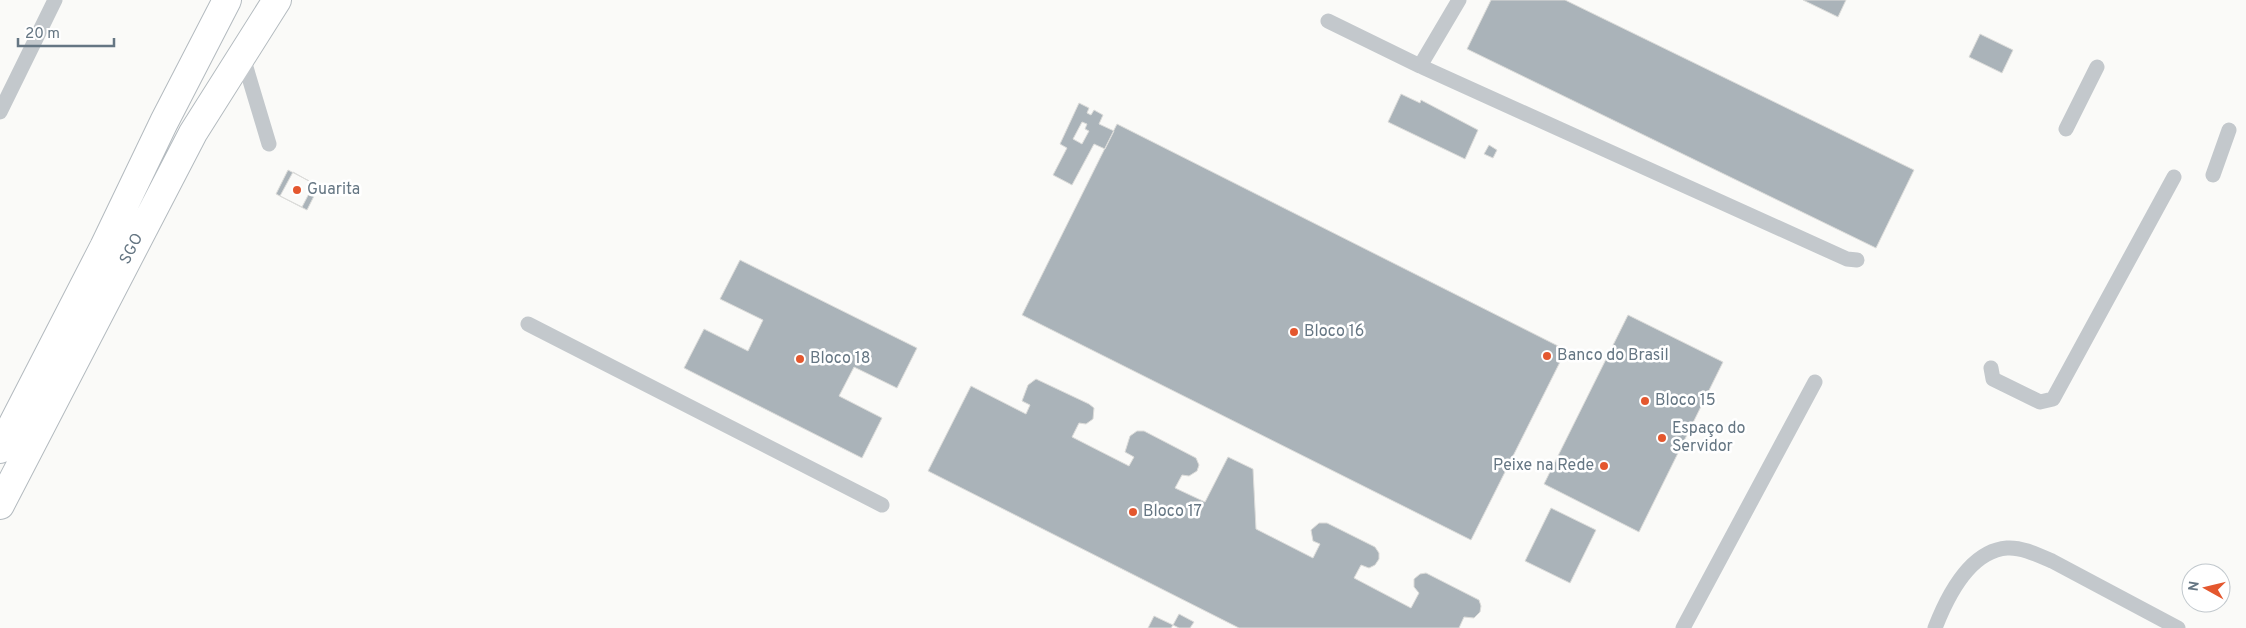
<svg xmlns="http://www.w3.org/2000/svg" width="2246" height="628" font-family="Overpass,sans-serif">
<rect width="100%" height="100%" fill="#fafaf8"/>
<path fill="#aab3b9" stroke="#dcdcda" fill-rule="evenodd" d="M1491 0H1565L1914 170 1876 248 1467 49Z
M1803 0H1846L1838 17Z
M1980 34 2013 50 2002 73 1969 57Z
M1401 94 1420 103 1421 100 1478 130 1465 159 1388 122Z
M1079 103 1089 108 1087 113 1091 115 1094 110 1103 115 1099 124 1114 131 1105 149 1094 144 1072 185 1053 175 1067 148 1060 144ZM1082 122 1087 124 1085 129 1089 131 1082 144 1073 139Z
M1117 124 1566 350 1471 540 1022 315Z
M1489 145 1497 150 1493 158 1484 154Z
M288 170 319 186 307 210 276 194Z
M293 172 314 184 302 207 280 196Z
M740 260 917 348 897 388 854 367 839 396 882 418 862 458 684 368 704 329 748 351 763 320 720 299Z
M1628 315 1723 362 1639 532 1544 484Z
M1036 379 1089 404 1094 408 1093 419 1086 424 1079 423 1072 437 1129 466 1134 457 1125 452 1130 436 1137 431H1144L1196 458 1199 465 1197 471 1189 476 1182 475 1175 488 1205 502 1228 457 1253 469 1256 529 1313 558 1320 544 1313 541 1311 530 1319 523H1327L1375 547 1379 553V559L1375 565 1369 568 1361 565 1354 578 1411 608 1419 593 1414 587V579L1420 574 1426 573 1479 600 1481 606 1480 612 1474 618 1464 617 1459 628H1239L928 471 971 386 1026 414 1030 405 1022 401 1028 385Z
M1551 508 1596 530 1570 583 1525 561Z
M1179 614 1194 622 1190 628H1179L1173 625Z
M1154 616 1173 625 1171 628H1148Z"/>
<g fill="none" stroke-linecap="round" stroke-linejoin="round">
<defs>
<path id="secondary" d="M0 449 104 247 164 122 227 0
M0 505 193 133 277 0"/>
</defs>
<use href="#secondary" stroke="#b3babf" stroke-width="30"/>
<path stroke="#c3c8cc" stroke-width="15" d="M1328 21 1420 66 1847 259 1857 260
M242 54 269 144
M1420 66 1459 0
M0 112 55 0
M2066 129 2097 67
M2213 175 2229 130
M528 324 882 505
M1991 368 1993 379 2040 402 2053 399 2174 177
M1683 628 1815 382
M1935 628C1947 597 1969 551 2007 548 2022 547 2038 555 2052 561L2178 628"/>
<use href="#secondary" stroke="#fff" stroke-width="28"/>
</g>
<g fill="#e4572e" stroke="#fff" stroke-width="2">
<circle cx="297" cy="190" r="5"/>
<circle cx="1294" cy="332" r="5"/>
<circle cx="1547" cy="356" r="5"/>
<circle cx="800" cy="359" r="5"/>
<circle cx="1645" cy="401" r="5"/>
<circle cx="1662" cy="438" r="5"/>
<circle cx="1604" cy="466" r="5"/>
<circle cx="1133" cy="512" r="5"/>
</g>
<g text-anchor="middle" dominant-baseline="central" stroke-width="5" stroke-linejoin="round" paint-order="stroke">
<g font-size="16" fill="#657683" stroke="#fff" text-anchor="start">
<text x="307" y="190">Guarita</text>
<text x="1304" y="332">Bloco 16</text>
<text x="1557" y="356">Banco do Brasil</text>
<text x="810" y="359">Bloco 18</text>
<text x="1655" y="401">Bloco 15</text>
<text x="1672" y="429">Espaço do<tspan x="1672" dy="18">Servidor</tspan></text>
<text x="1594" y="466" text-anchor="end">Peixe na Rede</text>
<text x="1143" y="512">Bloco 17</text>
</g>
<g font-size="16" fill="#657683" stroke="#fff">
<text transform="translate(132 249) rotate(-63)">SGO</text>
</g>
</g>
<g transform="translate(2206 588) rotate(278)"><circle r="24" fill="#ffffff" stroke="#c1c8cd"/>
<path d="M0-4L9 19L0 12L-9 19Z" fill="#e4572e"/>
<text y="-8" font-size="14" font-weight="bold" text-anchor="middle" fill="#657683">N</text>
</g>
<path d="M18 38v8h96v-8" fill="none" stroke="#657683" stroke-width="2.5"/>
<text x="25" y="38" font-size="15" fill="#657683" stroke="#ffffff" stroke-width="4" paint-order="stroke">20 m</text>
</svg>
